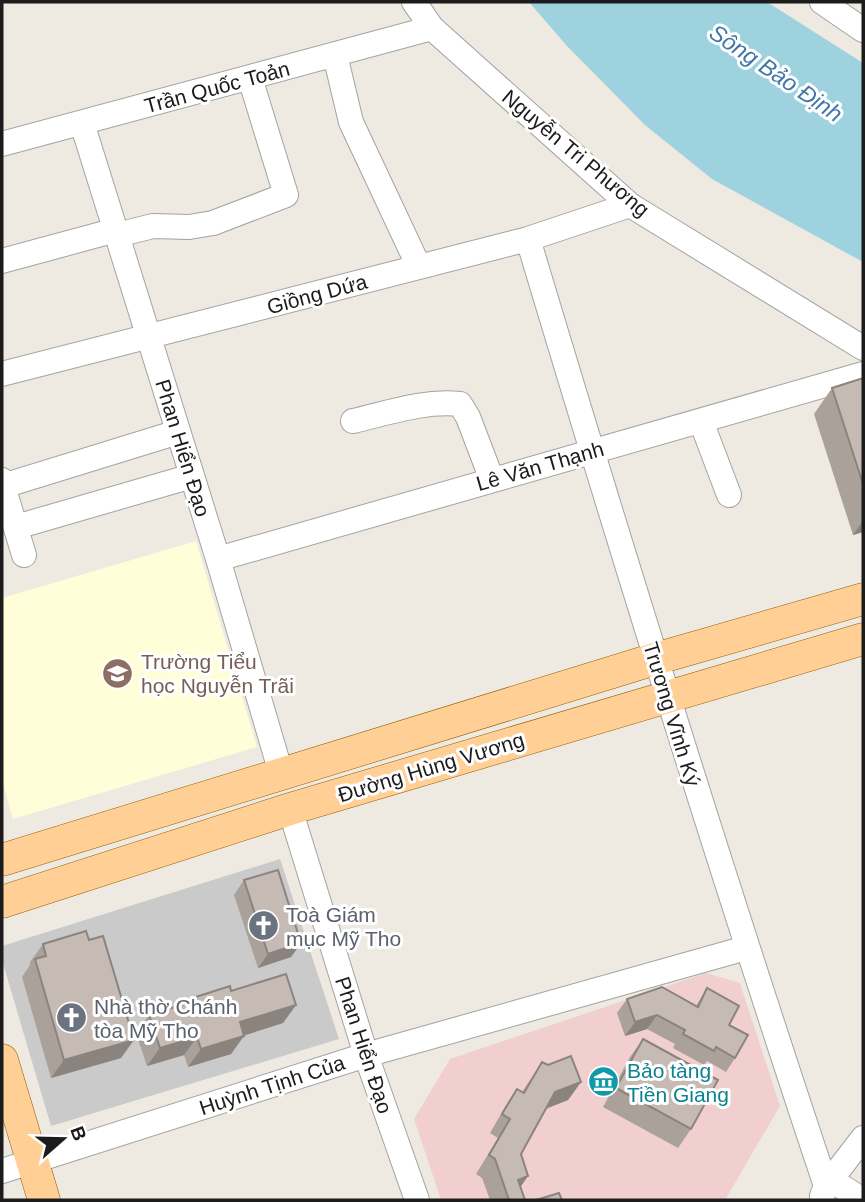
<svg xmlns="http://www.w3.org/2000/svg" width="865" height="1202" font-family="Helvetica,sans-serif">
<rect width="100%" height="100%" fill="#eee9e1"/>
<path fill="#f1cfce" d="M706 973 740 983 780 1106 725 1200H441L414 1119 450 1059Z"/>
<path fill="#fffed9" d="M196 541 257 747 13 819 2 780V598Z"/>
<path fill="#cacaca" d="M280 859 339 1039 51 1126 2 960V946Z"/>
<path fill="#9ed2df" d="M529 2H767L863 63V262L712 179 645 125 567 46Z"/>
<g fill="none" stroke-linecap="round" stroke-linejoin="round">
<defs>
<path id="minor" d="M414 2 432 28 630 205 863 348
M822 2 863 30
M335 55 351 122 419 267
M82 123 218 559 281 773
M2 144 432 28
M117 235 153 226 189 227 213 223 286 195 250 78
M528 239C623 556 721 872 826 1186
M2 261 116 230
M2 374 528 239 630 205
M353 421C388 413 424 400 460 404L468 417 492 480
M701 421 729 495
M2 480 3 486 178 432
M3 486 24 555
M16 527 192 476
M218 559 863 374
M290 809 366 1055 417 1200
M2 1171 366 1055 746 948
M831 1180 863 1200
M822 1196 826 1186 863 1138"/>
<path id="major" d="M2 860 655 659 863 599
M2 902 290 809 863 639
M2 1060 44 1200"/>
</defs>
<use href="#minor" stroke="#a3a3a3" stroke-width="26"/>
<use href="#major" stroke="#946000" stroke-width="33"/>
<use href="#minor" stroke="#fff" stroke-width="24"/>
<use href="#major" stroke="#ffcf95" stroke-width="32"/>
</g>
<path fill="#aaa19b" d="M863 378V532L853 535 814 414 832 388Z
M244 880 301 943 291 957 258 968 234 895Z
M43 944 121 1058 51 1078 22 977 30 965V962Z
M707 988 729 1025 735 1058 726 1072 707 1061 704 1065 673 1048 675 1044 647 1029 625 1036 617 1013 627 999 696 1006Z
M231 991 296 1005 283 1023 244 1035 231 1054 188 1067 184 1055 147 1066 136 1033 149 1015 183 1004 186 1000Z
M643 1039 691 1129 678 1148 603 1107 630 1057Z
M542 1062 581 1082 568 1100 546 1109 521 1154 528 1176 520 1187 525 1200H490L482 1178 476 1174 498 1138 490 1133 505 1107 517 1089 522 1092Z"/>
<path fill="#8b837e" d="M863 521V532L853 535Z
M301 943 291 957 258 968 268 954Z
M296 1005 283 1023 227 1041 240 1022Z
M657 1015 647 1029 625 1036 635 1022Z
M244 1036 231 1054 188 1067 201 1049Z
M197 1037 184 1055 147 1066 160 1048Z
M134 1040 121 1058 51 1078 64 1060Z
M581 1082 568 1100 542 1110 555 1092Z
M528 1176 515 1195 518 1180Z"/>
<path fill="#c6bbb4" stroke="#8b837e" stroke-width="2" d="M863 378V484L832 388Z
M278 870 301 943 268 954 244 880Z
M86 931 89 940 103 936 134 1040 64 1060 35 959 46 956 43 944Z
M286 974 296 1005 240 1022 244 1036 201 1049 197 1037 160 1048 149 1015 188 1003 186 1000 230 986 231 991Z
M662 987 698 1007 707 988 739 1006 729 1025 748 1035 735 1058 716 1047 714 1051 683 1034 685 1030 657 1015 635 1022 627 999Z
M643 1039 718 1080 691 1129 616 1088Z
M571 1056 581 1082 555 1092 521 1154 528 1176 518 1180 525 1200H509L495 1159 489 1155 510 1119 502 1114 517 1089 524 1093 542 1062 548 1065Z
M559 1193 562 1200H536Z"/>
<defs>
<symbol id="school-disc" viewBox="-11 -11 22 22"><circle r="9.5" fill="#8d6e63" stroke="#fff"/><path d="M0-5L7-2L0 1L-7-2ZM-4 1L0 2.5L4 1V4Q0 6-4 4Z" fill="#fff"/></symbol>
<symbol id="church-disc" viewBox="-11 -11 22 22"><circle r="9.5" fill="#6b7280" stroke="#fff"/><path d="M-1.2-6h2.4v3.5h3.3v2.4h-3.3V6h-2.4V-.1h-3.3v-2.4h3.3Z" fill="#fff"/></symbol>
<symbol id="museum-disc" viewBox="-11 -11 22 22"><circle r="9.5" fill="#0f9aa8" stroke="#fff"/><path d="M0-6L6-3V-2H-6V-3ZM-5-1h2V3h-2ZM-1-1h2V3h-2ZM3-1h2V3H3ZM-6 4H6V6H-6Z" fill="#fff"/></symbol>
</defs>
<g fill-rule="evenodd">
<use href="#school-disc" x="100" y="656" width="35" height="35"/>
<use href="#church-disc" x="246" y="908" width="35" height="35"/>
<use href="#church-disc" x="54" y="1000" width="35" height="35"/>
<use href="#museum-disc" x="586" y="1064" width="35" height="35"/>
</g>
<g text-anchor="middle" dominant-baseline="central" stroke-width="6" stroke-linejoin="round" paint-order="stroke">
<g font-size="21" fill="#1c1c1c" stroke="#fff">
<text transform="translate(217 87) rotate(-15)">Trần Quốc Toản</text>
<text transform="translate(576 153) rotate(40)">Nguyễn Tri Phương</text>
<text transform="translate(317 294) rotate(-15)">Giồng Dứa</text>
<text transform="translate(183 448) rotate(73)">Phan Hiển Đạo</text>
<text transform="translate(540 466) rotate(-16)">Lê Văn Thạnh</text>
<text transform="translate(672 714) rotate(73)">Trương Vĩnh Ký</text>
<text transform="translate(431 767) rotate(-17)">Đường Hùng Vương</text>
<text transform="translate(364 1045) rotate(72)">Phan Hiển Đạo</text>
<text transform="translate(272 1085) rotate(-18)">Huỳnh Tịnh Của</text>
</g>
<g font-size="21" fill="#785e54" stroke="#fff" text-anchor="start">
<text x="141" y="661">Trường Tiểu<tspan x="141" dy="24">học Nguyễn Trãi</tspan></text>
</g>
<g font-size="21" fill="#5b616d" stroke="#fff" text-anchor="start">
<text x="286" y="914">Toà Giám<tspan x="286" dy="24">mục Mỹ Tho</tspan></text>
<text x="94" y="1006">Nhà thờ Chánh<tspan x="94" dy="24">tòa Mỹ Tho</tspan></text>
</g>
<g font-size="21" fill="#0d838f" stroke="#fff" text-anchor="start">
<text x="627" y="1070">Bảo tàng<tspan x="627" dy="24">Tiền Giang</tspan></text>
</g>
<g font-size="23" font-style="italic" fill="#4077a8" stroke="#fff">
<text transform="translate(776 73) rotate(34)">Sông Bảo Định</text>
</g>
</g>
<rect width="865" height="1202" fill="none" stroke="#1c1c1c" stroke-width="7"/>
<g transform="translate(63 1139) rotate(70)" stroke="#ffffff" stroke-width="5" paint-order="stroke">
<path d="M0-5L12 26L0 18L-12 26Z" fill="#1c1c1c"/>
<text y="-10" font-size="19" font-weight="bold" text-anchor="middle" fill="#1c1c1c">B</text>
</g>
</svg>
